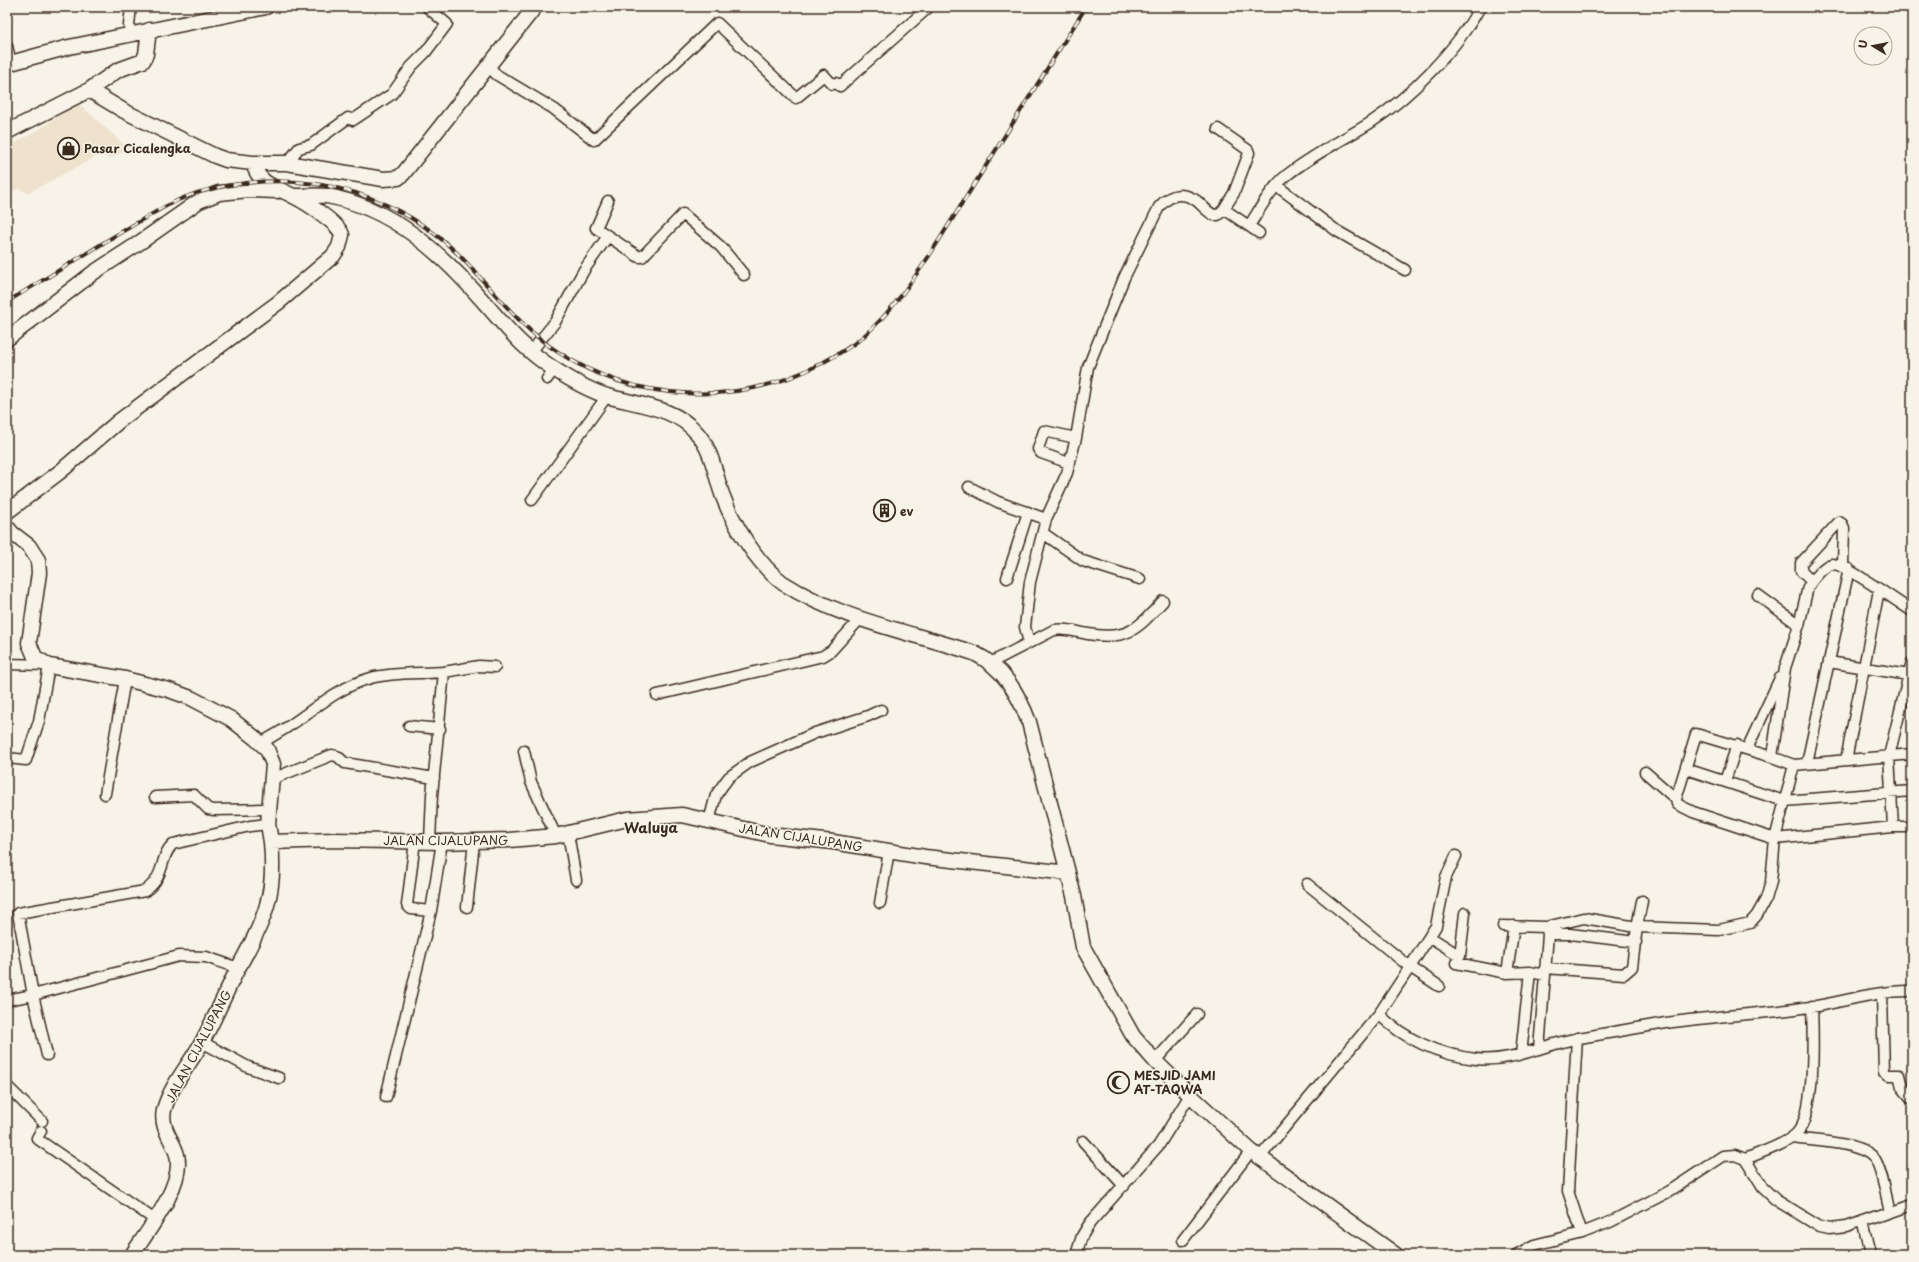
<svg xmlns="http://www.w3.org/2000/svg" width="1919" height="1262" font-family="'Playpen Sans',sans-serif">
<rect width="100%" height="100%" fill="#f7f3e8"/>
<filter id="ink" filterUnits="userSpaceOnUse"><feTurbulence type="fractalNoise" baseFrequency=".025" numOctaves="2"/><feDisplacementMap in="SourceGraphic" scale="8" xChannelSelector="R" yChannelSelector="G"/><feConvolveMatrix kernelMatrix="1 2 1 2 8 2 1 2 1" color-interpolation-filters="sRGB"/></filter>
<g filter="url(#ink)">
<path fill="#eee2cc" d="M77 102 129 149 108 159 101 154 28 193 19 188 7 195V148L43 127Z"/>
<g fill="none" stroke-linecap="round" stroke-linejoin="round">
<defs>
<path id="street" d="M131 34 129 25 131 7
M7 46 11 63
M488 66 497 75 554 109 594 140 717 23 796 98 824 75 832 84 836 83 840 86 929 7
M287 163 299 148 311 145 348 118 353 120 392 94 411 67 425 53 447 24 427 7
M1277 186 1337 231 1405 270
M608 201 596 228 639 257H642L683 214 721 247 744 275
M1224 209 1259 233
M1249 226C1260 209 1271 188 1287 175 1312 155 1343 140 1370 123 1410 97 1457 49 1480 7
M530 353 555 322 584 270 608 236
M547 379 554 369
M1069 463 1041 453 1038 449 1044 431 1076 438
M969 487 998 502 1046 519
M532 500 607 396
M1043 533 1083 561 1140 579
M1007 578 1028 512
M1811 581 1801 571V563L1839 522 1842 524 1844 528 1843 566
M1758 595 1799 625 1785 668 1772 757 1794 765
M1799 625 1808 587C1812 580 1824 565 1832 564 1844 563 1898 602 1912 611
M1029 643 1025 627 1030 582 1046 519 1067 473 1076 438 1088 367 1124 278 1159 207C1170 194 1182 191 1197 201 1203 206 1207 212 1214 215H1218L1224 209 1234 193 1249 153 1248 150 1218 129
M1829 662 1909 675
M990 663 1054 630C1066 628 1077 632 1088 634 1129 641 1138 628 1163 601
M7 664 46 665
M444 672 479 666 495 667
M657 695 823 656 831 651 860 619
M409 726 440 729
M261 743C271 737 282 731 292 724 317 707 341 686 371 678 395 672 420 674 444 672L432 795 430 841
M1747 749 1780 678
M524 751 531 782 556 836
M1772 757 1696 734 1676 799 1677 804 1693 812 1775 839 1893 827 1889 756 1912 662
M7 758 26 760 39 721 49 666
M1846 760 1879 590
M1807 763 1849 569
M1686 769 1784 801 1912 791
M1645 772 1676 799
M272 779 332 755 337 756 345 763 434 778
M1725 781 1737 745
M105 794 125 679
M155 797 194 795 208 809 214 810 269 809
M709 821 716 795 723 785 729 777 750 762 815 733 868 716 881 710
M1893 827H1912
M568 833 576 880
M880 903 889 851
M467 907 474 842
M431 911 442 842
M1503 926 1546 927
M1548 934 1546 927 1584 918 1637 927 1719 930 1750 923 1757 915 1766 899 1771 882 1775 839 1794 765 1912 754
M1430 937 1460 956 1465 913
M1456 963 1507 973 1530 972 1545 975 1539 1049
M1545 968 1624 974 1632 967 1637 927 1642 901
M1507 973 1514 926
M1545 973 1548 934H1570L1636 942
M1439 986 1410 967 1436 926 1446 877 1456 856
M1882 994 1884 1072 1889 1075H1899L1902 1087 1912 1099
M7 1000 33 995 179 956 206 957 238 968
M1379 1014C1403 1039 1440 1055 1476 1059 1511 1063 1545 1044 1579 1038 1608 1033 1637 1028 1666 1023 1714 1016 1762 1014 1810 1007 1844 1002 1878 990 1912 991
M202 1042 248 1067 279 1078
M1521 1054 1530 972
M47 1055 33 995 18 913 145 891C167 875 159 856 173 844L250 826 268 824
M1155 1061 1197 1014
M7 1086 42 1121
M386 1097 431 911 411 909 407 905 415 841
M41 1131 37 1138 39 1140 155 1220
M1792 1138C1813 1141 1861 1142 1874 1158 1881 1166 1887 1200 1890 1211
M1083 1141 1124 1186
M1260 1157 1379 1014 1410 967 1307 884
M1745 1159C1759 1153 1788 1144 1797 1133 1816 1112 1813 1035 1812 1006
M1863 1221 1871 1255
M1582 1233 1610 1222 1670 1191 1723 1156 1735 1155 1745 1159 1763 1188 1776 1200 1820 1227 1829 1229 1847 1227 1912 1204
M1183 1240 1251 1151
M1076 1255 1082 1236 1090 1223 1159 1145 1190 1095
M1516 1255 1534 1245 1582 1233 1568 1191 1577 1038"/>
<path id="secondary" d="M7 64 69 47 266 7
M89 90 118 70 143 61 146 54 149 30
M7 132 89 90 124 111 215 156 226 160 253 163C260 187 276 186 295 197 305 202 340 224 342 235L339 247 333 256 279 302 119 421 61 471 7 512
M253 163H287L383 179 398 178 403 174 535 7
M294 196C305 196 317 195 327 196 393 208 441 253 483 301 506 327 524 350 554 369 571 380 588 390 607 396 638 405 675 407 697 433 712 450 715 474 722 494 733 524 757 564 783 583 841 620 910 632 974 653 1003 667 1018 693 1029 722L1074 896 1083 947 1133 1036 1155 1061 1190 1095 1251 1151 1396 1255
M7 339 93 273 139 243 199 201 219 193 249 190 277 191
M7 527 12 533 29 546 38 560 39 573 29 643 35 657 49 666 125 679 169 690 191 698 231 719 255 738 267 749 273 764 268 824 271 842
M132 1255C147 1232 185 1184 177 1155 173 1140 160 1128 164 1110 170 1087 189 1065 201 1044 213 1022 223 999 234 976 246 953 260 930 267 905 273 885 273 863 271 842L334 840 442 842 509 840 556 836 627 819 682 815 770 835 833 842 925 857 1068 873"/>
</defs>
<use href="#street" stroke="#3b2a1e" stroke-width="13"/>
<use href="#secondary" stroke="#3b2a1e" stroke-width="17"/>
<use href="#street" stroke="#f7f3e8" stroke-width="10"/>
<use href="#secondary" stroke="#f7f3e8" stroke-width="14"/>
<defs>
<path id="rail" d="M7 302C41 281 75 261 108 240 133 226 157 209 183 198 223 182 274 178 316 184 368 191 422 218 458 254 491 287 519 327 558 352 635 403 739 407 820 364 835 356 852 347 865 335 891 312 910 284 929 256L1086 7"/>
</defs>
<use href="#rail" stroke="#3b2a1e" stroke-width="4"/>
<use href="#rail" stroke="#f7f3e8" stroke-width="2.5" stroke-dasharray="8" stroke-linecap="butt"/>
</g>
</g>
<defs>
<symbol id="shop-ring" viewBox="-11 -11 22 22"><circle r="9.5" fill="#f7f3e8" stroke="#3b2a1e" stroke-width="1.5"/><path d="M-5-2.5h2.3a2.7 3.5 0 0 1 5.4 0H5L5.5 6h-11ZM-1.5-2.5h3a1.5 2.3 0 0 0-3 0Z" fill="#3b2a1e"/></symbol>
<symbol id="building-ring" viewBox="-11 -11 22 22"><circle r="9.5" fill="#f7f3e8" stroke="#3b2a1e" stroke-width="1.5"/><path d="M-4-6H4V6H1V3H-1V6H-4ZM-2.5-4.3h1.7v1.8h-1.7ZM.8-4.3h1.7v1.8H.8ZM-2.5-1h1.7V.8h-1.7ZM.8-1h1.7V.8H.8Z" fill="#3b2a1e"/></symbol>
<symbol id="mosque-ring" viewBox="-11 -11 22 22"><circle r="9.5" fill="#f7f3e8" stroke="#3b2a1e" stroke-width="1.5"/><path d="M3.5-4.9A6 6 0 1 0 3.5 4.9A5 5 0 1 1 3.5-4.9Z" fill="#3b2a1e"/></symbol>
</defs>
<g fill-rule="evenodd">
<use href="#shop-ring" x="56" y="136" width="25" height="25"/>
<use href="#building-ring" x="872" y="498" width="25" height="25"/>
<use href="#mosque-ring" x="1106" y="1070" width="25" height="25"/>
</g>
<g text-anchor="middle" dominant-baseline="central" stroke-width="3" stroke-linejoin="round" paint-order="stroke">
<g font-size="12" font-weight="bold" fill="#3b2a1e" stroke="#f7f3e8" text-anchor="start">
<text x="84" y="148">Pasar Cicalengka</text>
<text x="900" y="511">ev</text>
<text x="1134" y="1075">MESJID JAMI<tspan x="1134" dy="14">AT-TAQWA</tspan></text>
</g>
<g font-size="12" fill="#3b2a1e" stroke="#f7f3e8">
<text transform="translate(801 837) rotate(9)">JALAN CIJALUPANG</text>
<text x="446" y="840">JALAN CIJALUPANG</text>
<text transform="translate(198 1046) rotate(-62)">JALAN CIJALUPANG</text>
</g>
<g font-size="14" font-weight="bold" fill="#3b2a1e" stroke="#f7f3e8">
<text x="651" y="827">Waluya</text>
</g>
</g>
<rect width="1919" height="1262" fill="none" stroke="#f7f3e8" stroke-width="24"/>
<rect x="12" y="12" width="1895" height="1238" fill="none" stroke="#3b2a1e" stroke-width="1.5" filter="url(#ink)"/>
<g transform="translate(1873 46) rotate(280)"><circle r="19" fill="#f7f3e8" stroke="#aca397"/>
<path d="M0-3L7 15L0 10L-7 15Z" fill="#3b2a1e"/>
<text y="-6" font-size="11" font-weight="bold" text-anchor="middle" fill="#3b2a1e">U</text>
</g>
</svg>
